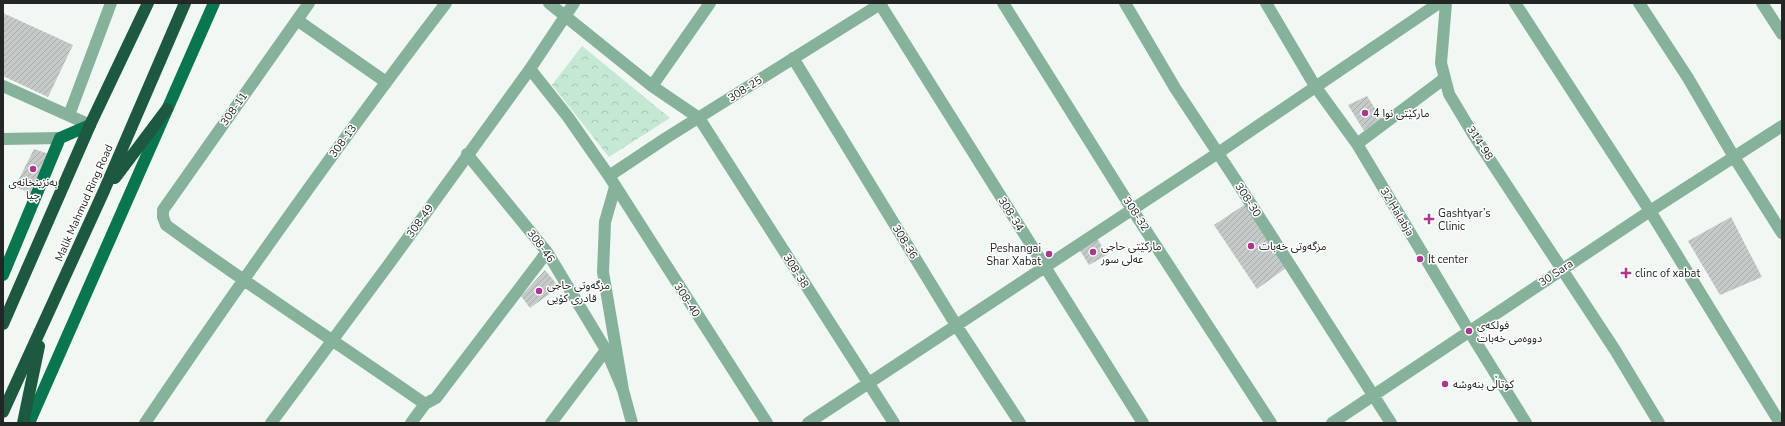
<svg xmlns="http://www.w3.org/2000/svg" width="1785" height="426" font-family="'Nunito Sans','Noto Sans Arabic',sans-serif">
<defs>
<pattern id="park-crowns" width="20" height="18" patternUnits="userSpaceOnUse"><rect width="20" height="18" fill="#c4e8d4"/><path d="M2 6a3 3 0 1 1 6 0M12 15a3 3 0 1 1 6 0" fill="none" stroke="#a8c7b6"/></pattern>
<pattern id="building-hatch" width="6" height="6" patternUnits="userSpaceOnUse"><rect width="6" height="6" fill="#c4cac7"/><path d="M-1 1l2-2M0 6l6-6M5 7l2-2" fill="none" stroke="#a8adab"/></pattern>
</defs>
<rect width="100%" height="100%" fill="#f1f7f3"/>
<path fill="url(#park-crowns)" d="M582 46 670 118 609 157 552 85Z"/>
<path fill="url(#building-hatch)" d="M3 13 73 45 48 97 3 76Z
M1367 96 1382 120 1364 131 1348 105Z
M34 149 49 154 30 193 15 187Z
M1247 203 1286 268 1257 289 1214 225Z
M1731 217 1762 277 1720 295 1688 241Z
M1097 238 1107 255 1089 265 1079 249Z
M545 270 559 287 530 308 521 296Z"/>
<g fill="none" stroke-linecap="round" stroke-linejoin="round">
<path stroke="#86b19a" stroke-width="12" d="M309 3 163 210V217L166 225C251 287 339 344 425 404
M549 3 652 86 699 118 894 423
M1003 3 1132 209 1271 423
M1125 3 1175 88 1235 179 1391 423
M1266 3 1315 86 1357 144 1469 331 1526 423
M1446 3 1441 63 1449 94 1473 134 1615 350 1659 423
M1515 3 1650 211 1780 423
M1639 3 1688 78 1734 157 1782 233
M1762 3 1782 34
M880 4 1143 423
M297 20 386 82
M793 58 956 325 1020 423
M530 69 568 117 609 176 767 423
M3 86 90 125
M652 86 710 3
M69 115 111 3
M3 139 60 138
M1357 144 1445 78
M467 154 547 252 606 350 623 390
M609 176 666 138 882 3
M615 187 605 222 603 272 623 390 632 423
M145 423C242 280 341 140 446 3
M271 423 389 264 530 69 574 3
M411 423 425 404 436 398 547 252
M551 423 606 350
M808 423 1218 153 1439 3
M1332 423 1650 211 1782 126"/>
<path stroke="#09764f" stroke-width="12" d="M3 275 60 138 90 125
M29 423 214 3"/>
<path stroke="#1d593f" stroke-width="12" d="M115 178 167 109
M3 324 90 125 148 3
M3 412 103 193 185 3
M23 423 39 346"/>
</g>
<g fill="#ae368c" stroke="#fff" stroke-width="1.5">
<circle cx="1365" cy="113" r="4"/>
<circle cx="33" cy="169" r="4"/>
<path d="M1427 213h4v4h4v4h-4v4h-4v-4h-4v-4h4z"/>
<circle cx="1251" cy="246" r="4"/>
<circle cx="1093" cy="252" r="4"/>
<circle cx="1049" cy="254" r="4"/>
<circle cx="1420" cy="259" r="4"/>
<path d="M1624 267h4v4h4v4h-4v4h-4v-4h-4v-4h4z"/>
<circle cx="539" cy="291" r="4"/>
<circle cx="1469" cy="331" r="4"/>
<circle cx="1445" cy="384" r="4"/>
</g>
<g text-anchor="middle" dominant-baseline="central" stroke-width="3" stroke-linejoin="round" paint-order="stroke">
<g font-size="11" fill="#232624" stroke="#fff">
<text transform="translate(745 89) rotate(-32)">308-25</text>
<text transform="translate(234 109) rotate(-55)">308-11</text>
<text transform="translate(343 141) rotate(-54)">308-13</text>
<text transform="translate(1480 143) rotate(57)">314-98</text>
<text transform="translate(1248 200) rotate(57)">308-30</text>
<text transform="translate(84 203) rotate(-66)">Malik Mahmud Ring Road</text>
<text transform="translate(1397 212) rotate(59)">32 Halabja</text>
<text transform="translate(1011 214) rotate(58)">308-34</text>
<text transform="translate(1136 214) rotate(57)">308-32</text>
<text transform="translate(420 221) rotate(-55)">308-49</text>
<text transform="translate(905 242) rotate(59)">308-36</text>
<text transform="translate(541 246) rotate(53)">308-46</text>
<text transform="translate(796 271) rotate(58)">308-38</text>
<text transform="translate(1556 273) rotate(-34)">30 Sara</text>
<text transform="translate(687 300) rotate(57)">308-40</text>
</g>
<g font-size="11" fill="#232624" stroke="#fff" text-anchor="start">
<text x="1373" y="113">مارکێتی نوا 4</text>
<text x="33" y="182" text-anchor="middle">بەنزینخانەی<tspan x="33" dy="13">چیا</tspan></text>
<text x="1438" y="213">Gashtyar’s<tspan x="1438" dy="13">Clinic</tspan></text>
<text x="1101" y="246">مارکێتی حاجی<tspan x="1101" dy="13">عەلی سور</tspan></text>
<text x="1259" y="246">مزگەوتی خەبات</text>
<text x="1041" y="248" text-anchor="end">Peshangai<tspan x="1041" dy="13">Shar Xabat</tspan></text>
<text x="1428" y="259">It center</text>
<text x="1635" y="273">clinc of xabat</text>
<text x="547" y="285">مزگەوتی حاجی<tspan x="547" dy="13">قادری کۆیی</tspan></text>
<text x="1477" y="325">فولکه‌ی<tspan x="1477" dy="13">دووه‌می خه‌بات</tspan></text>
<text x="1453" y="384">کوتاڵی بنەوشە</text>
</g>
</g>
<rect width="1785" height="426" fill="none" stroke="#232624" stroke-width="8"/>
</svg>
